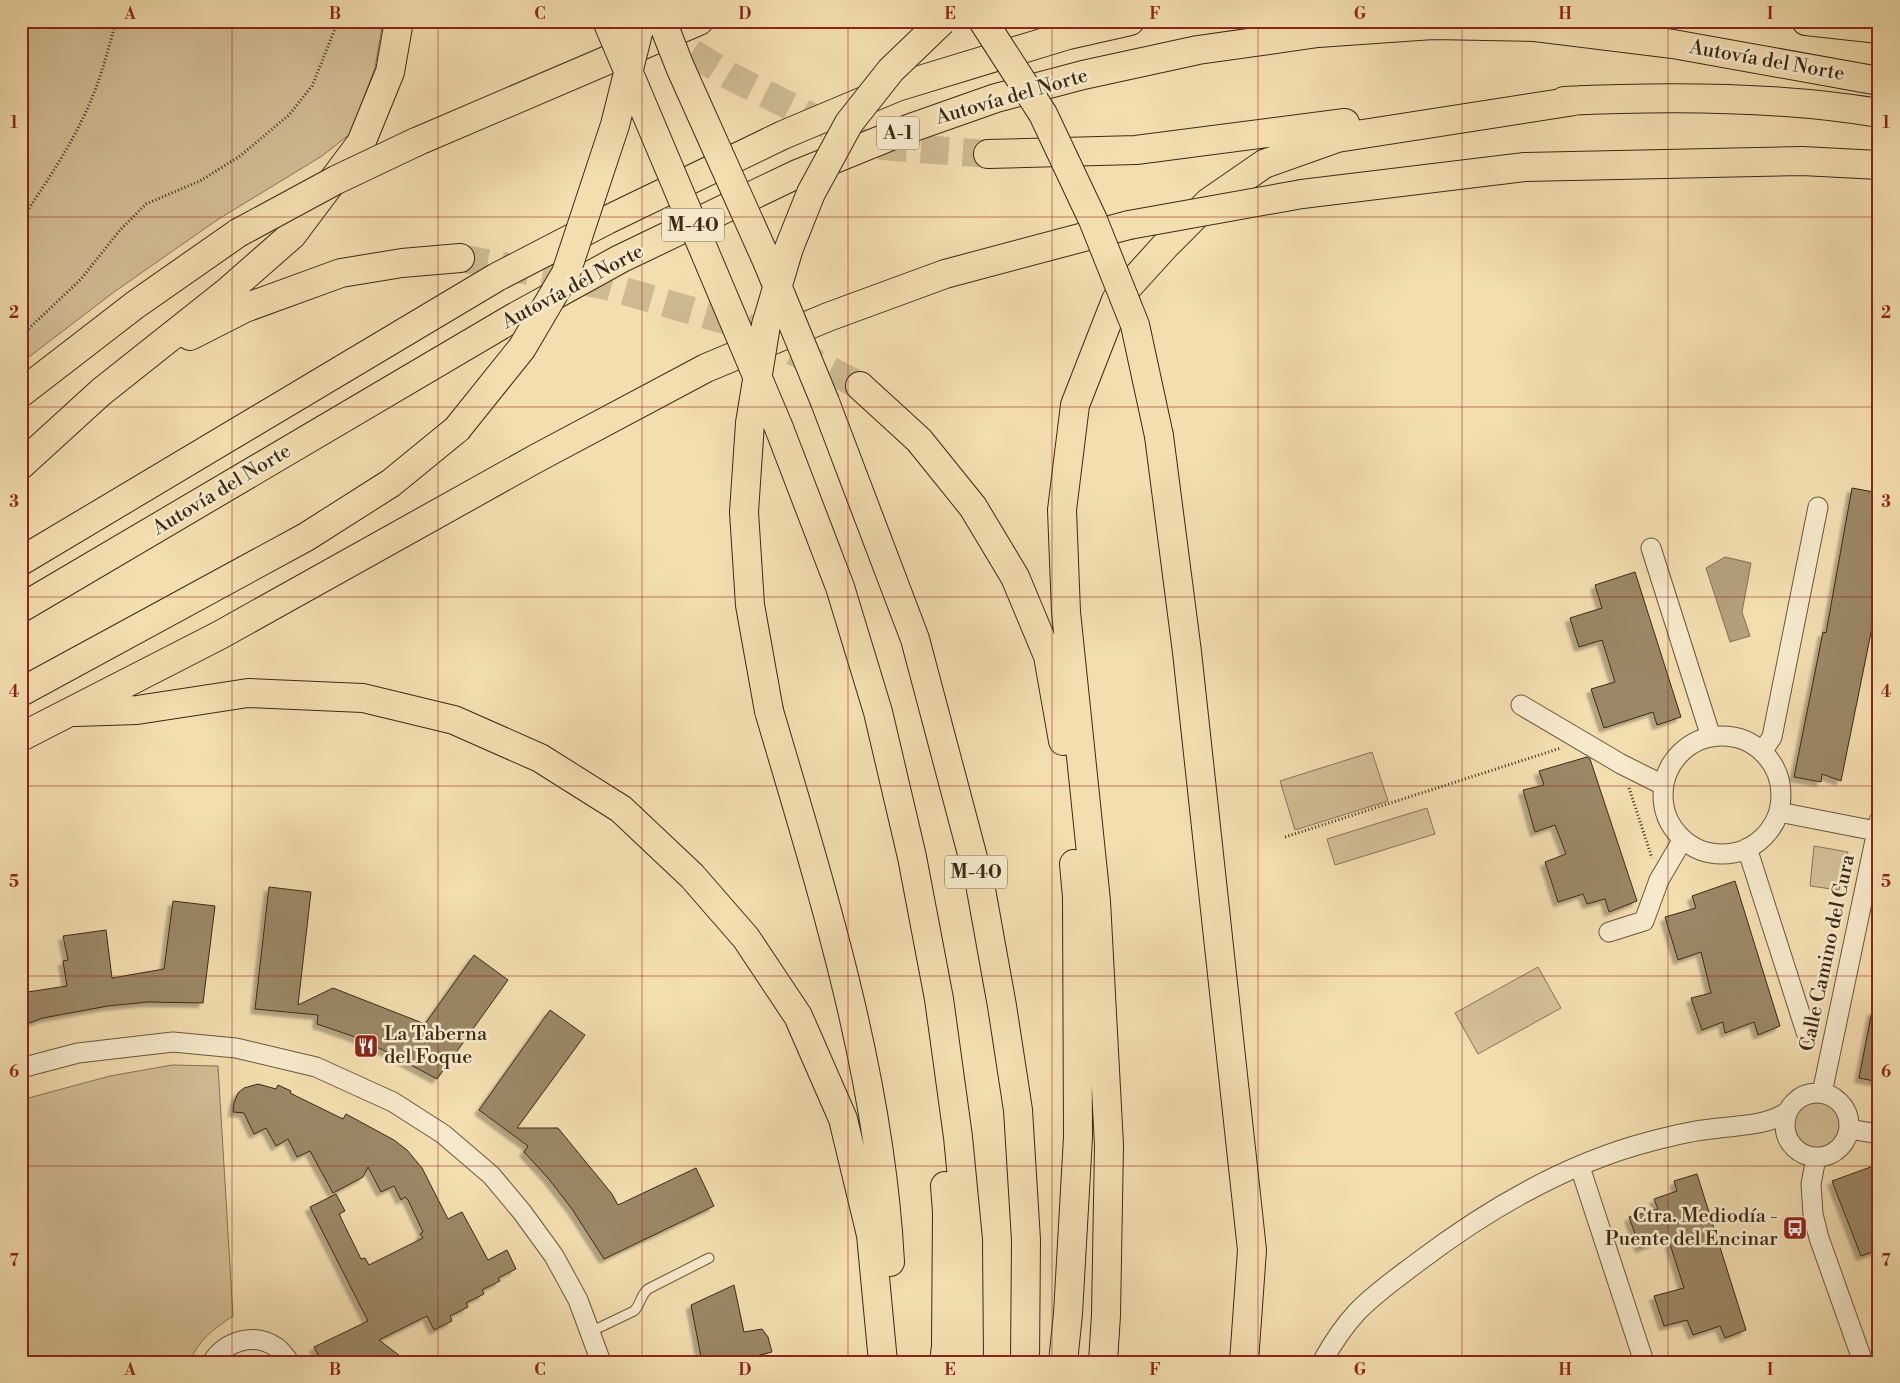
<svg xmlns="http://www.w3.org/2000/svg" width="1900" height="1383" font-family="'Libre Bodoni',serif">
<defs>
<filter id="shadow"><feDropShadow dx="-4.5" dy="4.5" stdDeviation="1" flood-color="#0004"/></filter>
</defs>
<rect width="100%" height="100%" fill="#f3deb0"/>
<filter id="stains"><feTurbulence type="fractalNoise" baseFrequency=".004" numOctaves="4"/><feColorMatrix values="0 0 0 0 .2 0 0 0 0 .09 0 0 0 0 .02 0 0 0 .5 -.17"/></filter>
<radialGradient id="worn" r=".72"><stop offset=".6" stop-color="#630" stop-opacity="0"/><stop offset="1" stop-color="#630" stop-opacity=".3"/></radialGradient>
<path fill="#d4bf96" stroke="#887456" d="M21 21H383L375 68 350 134 322 156 217 220 114 292 21 363Z
M1372 752 1388 801 1295 830 1280 781Z
M1427 808 1435 834 1335 865 1327 839Z
M1814 846 1848 852 1839 890 1810 886Z
M1538 967 1561 1008 1478 1054 1455 1013Z
M172 1065 218 1066 233 1316C215 1328 197 1341 190 1362H21V1100L110 1076Z
M1792 1125a24 24 0 1 1 48 0a24 24 0 1 1-48 0Z"/>
<path fill="#b4a17c" stroke="#847153" d="M1725 557 1751 563 1742 612 1750 636 1730 642 1706 568Z"/>
<path fill="#9b8866" stroke="#3b2a16" filter="url(#shadow)" d="M1852 488 1879 493V593L1841 781 1822 774 1821 782 1794 777 1823 632 1826 633Z
M1635 572 1681 717 1657 725 1653 712 1604 728 1591 689 1615 682 1602 640 1579 647 1570 618 1602 608 1595 585Z
M1587 757 1590 759 1637 901 1609 912 1605 899 1587 904 1583 894 1558 902 1545 862 1566 854 1555 825 1535 832 1523 790 1544 785 1539 771Z
M1735 881 1780 1026 1758 1035 1754 1022 1725 1033 1723 1022 1702 1030 1691 998 1711 993 1701 952 1678 960 1665 917 1696 908 1692 896Z
M269 887 311 892 298 1005 333 988 425 1024 474 955 508 980 437 1079 381 1049 352 1036 317 1024 318 1015 255 1009Z
M173 901 215 906 203 1003 148 1002 108 1006 43 1018 21 1026V993L67 986 63 961 68 960 63 936 106 930 112 978 164 969Z
M550 1010 585 1035 517 1128H558L612 1194 618 1205 696 1168 714 1206 604 1259 572 1209 548 1178 524 1152 528 1146 479 1110Z
M1872 1011H1879V1082L1859 1078Z
M258 1084 276 1089 278 1085 291 1091 290 1093 343 1119 346 1114 394 1140 407 1150 422 1168 448 1219 462 1212 488 1260 507 1250 516 1269 498 1278 500 1281 482 1290 484 1294 466 1303 468 1307 450 1316 452 1321 434 1330 427 1316 379 1340 408 1362H322L314 1347 368 1321 310 1207 336 1194 345 1211 339 1214 361 1259 365 1258 369 1265 423 1238 420 1234 423 1232 408 1200 405 1197 401 1200 394 1186 381 1192 368 1167 363 1177 333 1193 310 1151 297 1157 288 1139 276 1146 266 1128 254 1134 244 1113 233 1112 234 1103 238 1093 244 1088Z
M1879 1164V1250L1861 1256 1832 1181Z
M1697 1174 1746 1330 1725 1338 1720 1326 1693 1335 1687 1320 1664 1326 1654 1296 1684 1288 1668 1238 1640 1248 1629 1217 1658 1209 1654 1199 1677 1191 1674 1181Z
M734 1285 744 1332 762 1329 768 1337 772 1352 756 1356 757 1362H702L691 1305Z"/>
<g fill="none" stroke-linecap="round" stroke-linejoin="round">
<path stroke="#ceba91" stroke-width="28" stroke-dasharray="28 14" stroke-linecap="butt" d="M656 31 730 76 867 145 988 154
M460 258 607 286 741 325 753 330
M793 351 860 386"/>
<defs>
<path id="lane" d="M590 1332 634 1311C641 1304 640 1296 648 1289L709 1258"/>
<path id="street" d="M1651 548 1711 737
M1521 705 1621 764 1663 785
M1663 795a59 59 0 1 1 118 0a59 59 0 1 1-118 0Z
M1762 752 1772 737 1818 507
M1779 812 1876 831
M1747 848 1806 1032
M1609 932 1644 921 1659 880 1683 839
M21 1068 78 1053 173 1042 236 1048 316 1067 393 1102 443 1134 491 1175 522 1212 554 1256 578 1300 601 1362
M1785 1125a32 32 0 1 1 64 0a32 32 0 1 1-64 0Z
M1822 1093 1879 821
M1849 1129 1879 1134
M1816 1158 1811 1184 1813 1214 1819 1238 1863 1362
M1580 1167 1644 1362
M212 1362C226 1341 254 1332 276 1347 281 1351 286 1357 289 1362
M1322 1362C1332 1344 1343 1327 1357 1312 1375 1293 1397 1278 1418 1262 1488 1209 1566 1163 1652 1141 1671 1136 1691 1131 1711 1129 1737 1125 1764 1127 1787 1112"/>
<path id="highway" d="M1806 21 1879 29
M1564 101C1665 96 1778 96 1879 113
M416 142 699 21
M988 154 1136 150 1345 123
M1302 194 1525 167 1802 161 1879 165
M190 336 245 308 341 273 402 263 460 258
M860 386 919 440 973 507 1015 577 1048 656 1063 741
M21 393 135 305 238 233
M825 402 915 639 980 884 1002 1006 1018 1110 1026 1240 1025 1362
M779 428 840 587 878 712 912 857 939 999 958 1137 968 1240 969 1362
M1159 436 1187 652 1252 1250 1244 1362
M21 465 101 392 227 292 292 235 361 143 390 72 399 21
M21 561 497 277 607 220 783 135 897 87 1068 35 1130 21
M21 608 513 318 620 259 795 175 908 129 996 98 1083 75 1198 50 1318 33 1433 25 1535 27 1673 44 1879 81
M21 692 306 537 391 483 457 429
M769 711C822 891 880 1073 890 1262
M76 712 137 710 248 693 363 698 454 720 540 758 621 809 692 876 746 938 798 1016 843 1119 871 1235 883 1362
M21 737 220 635 537 458 706 368 828 317 945 274 1129 225
M944 1362 946 1346 947 1212 945 1186
M1063 1362 1068 1314 1078 1137 1077 897 1074 864
M1103 1362 1106 1315 1109 1145 1096 901 1066 612 1062 510 1075 405 1116 300 1165 246 1209 202 1264 164 1337 138 1581 100"/>
</defs>
<use href="#lane" stroke="#69573c" stroke-width="11"/>
<use href="#street" stroke="#69573c" stroke-width="21"/>
<use href="#highway" stroke="#3b2a16" stroke-width="30"/>
<path stroke="#3b2a16" stroke-width="3" stroke-dasharray="1 2.5" stroke-linecap="butt" d="M21 220C46 183 71 146 89 105 101 78 108 50 116 21
M21 336 81 279 120 230 146 204 200 181 240 156 289 115 312 86 338 21
M1629 788 1652 858
M1285 837 1561 748"/>
<use href="#lane" stroke="#f7eacc" stroke-width="9"/>
<use href="#street" stroke="#f7eacc" stroke-width="19"/>
<use href="#highway" stroke="#f3deb0" stroke-width="28"/>
<defs>
<path id="highway-bridge" d="M607 21 779 428
M662 21 680 67 767 261 825 402
M983 21 1043 114 1093 220 1135 325 1159 436
M1129 225 1302 194
M238 233 336 180 416 142
M457 429 522 348 566 273 615 125 641 21
M769 711 750 605 744 512 750 423 766 325 789 248 811 193 849 123 891 70 942 21"/>
</defs>
<use href="#highway-bridge" stroke="#3b2a16" stroke-width="30" stroke-linecap="butt"/>
<use href="#highway-bridge" stroke="#f3deb0" stroke-width="28"/>
</g>
<path fill="none" stroke="#8f2418" stroke-width="1" stroke-opacity="0.55" d="M232 21V1362M438 21V1362M642 21V1362M848 21V1362M1052 21V1362M1258 21V1362M1462 21V1362M1668 21V1362M21 217H1879M21 407H1879M21 597H1879M21 786H1879M21 976H1879M21 1166H1879"/>
<defs>
<symbol id="restaurant-square" viewBox="-11 -11 22 22"><rect x="-9" y="-9" width="18" height="18" rx="4" fill="#8f2418" stroke="#f7eacc"/><path d="M-5-6h1v4h1v-4h1v4h1v-4h1v5L-1.5 .5V6h-2V.5L-5-1ZM5-6V6H3V1.5H1.5Q1.5-4 5-6Z" fill="#fff"/></symbol>
<symbol id="bus-square" viewBox="-11 -11 22 22"><rect x="-9" y="-9" width="18" height="18" rx="4" fill="#8f2418" stroke="#f7eacc"/><path d="M-5-6H5V4H4V6H2V4H-2V6H-4V4H-5ZM-3.5-4V0h7V-4ZM-3.5 1.2v1.5H-2V1.2ZM2 1.2v1.5H3.5V1.2Z" fill="#fff"/></symbol>
</defs>
<g fill-rule="evenodd">
<use href="#restaurant-square" x="352" y="1032" width="28" height="28"/>
<use href="#bus-square" x="1781" y="1214" width="28" height="28"/>
</g>
<g text-anchor="middle" dominant-baseline="central" stroke-width="5" stroke-linejoin="round" paint-order="stroke">
<g fill="#f7eacc" stroke="#73644d" stroke-width="1">
<rect x="877" y="116.5" width="42" height="33" rx="4"/>
<rect x="662" y="208.5" width="62" height="33" rx="4"/>
<rect x="945" y="855.5" width="62" height="33" rx="4"/>
</g>
<g font-size="19" font-weight="bold" fill="#3b2a16">
<text x="898" y="133">A-1</text>
<text x="693" y="225">M-40</text>
<text x="976" y="872">M-40</text>
</g>
<g font-size="20" fill="#3b2a16" stroke="#f7eacc">
<text transform="translate(1767 61) rotate(10)">Autovía del Norte</text>
<text transform="translate(1012 97) rotate(-16)">Autovía del Norte</text>
<text transform="translate(573 287) rotate(-28)">Autovía del Norte</text>
<text transform="translate(222 490) rotate(-31)">Autovía del Norte</text>
<text transform="translate(1828 953) rotate(-78)">Calle Camino del Cura</text>
</g>
<g font-size="20" fill="#3b2a16" stroke="#f7eacc" text-anchor="start">
<text x="384" y="1034">La Taberna<tspan x="384" dy="23">del Foque</tspan></text>
<text x="1778" y="1216" text-anchor="end">Ctra. Mediodía -<tspan x="1778" dy="23">Puente del Encinar</tspan></text>
</g>
</g>
<rect width="1900" height="1383" fill="none" stroke="#f3deb0" stroke-width="55"/>
<rect x="28" y="28" width="1844" height="1328" fill="none" stroke="#8f2418" stroke-width="2"/>
<g font-size="16" text-anchor="middle" font-weight="bold" fill="#8f2418">
<text x="130" y="19">A</text>
<text x="335" y="19">B</text>
<text x="540" y="19">C</text>
<text x="745" y="19">D</text>
<text x="950" y="19">E</text>
<text x="1155" y="19">F</text>
<text x="1360" y="19">G</text>
<text x="1565" y="19">H</text>
<text x="1770" y="19">I</text>
<text x="14" y="128">1</text>
<text x="1886" y="128">1</text>
<text x="14" y="318">2</text>
<text x="1886" y="318">2</text>
<text x="14" y="507">3</text>
<text x="1886" y="507">3</text>
<text x="14" y="697">4</text>
<text x="1886" y="697">4</text>
<text x="14" y="887">5</text>
<text x="1886" y="887">5</text>
<text x="14" y="1077">6</text>
<text x="1886" y="1077">6</text>
<text x="14" y="1266">7</text>
<text x="1886" y="1266">7</text>
<text x="130" y="1375">A</text>
<text x="335" y="1375">B</text>
<text x="540" y="1375">C</text>
<text x="745" y="1375">D</text>
<text x="950" y="1375">E</text>
<text x="1155" y="1375">F</text>
<text x="1360" y="1375">G</text>
<text x="1565" y="1375">H</text>
<text x="1770" y="1375">I</text>
</g>
<rect width="100%" height="100%" filter="url(#stains)"/>
<rect width="100%" height="100%" fill="url(#worn)"/>
</svg>
